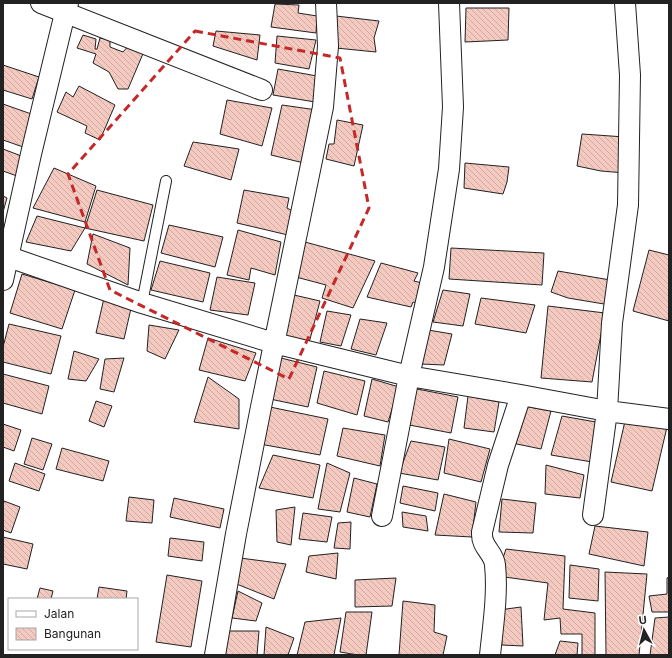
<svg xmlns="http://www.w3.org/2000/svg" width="672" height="658" font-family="Inter,sans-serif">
<defs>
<pattern id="building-back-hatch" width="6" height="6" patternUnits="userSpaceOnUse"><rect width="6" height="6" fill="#f3c9c0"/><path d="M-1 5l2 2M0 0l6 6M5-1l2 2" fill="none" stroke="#d0aca5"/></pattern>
</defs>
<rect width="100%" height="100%" fill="#fff"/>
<path fill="url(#building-back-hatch)" stroke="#222" d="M275 4 299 5 298 13 317 16 316 33 271 27Z
M466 8H509L508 40 465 42Z
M336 16 379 21 374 38 376 52 336 48Z
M216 31 260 35 257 60 213 46Z
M83 35 96 39 95 49H97L100 38 110 40V47L123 52 130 44 145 49 128 89H118L109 72 93 63 96 54 77 48Z
M277 36 316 40 309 69 275 63Z
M3 65 39 77 32 99 3 90Z
M278 69 317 76 315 102 273 95Z
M79 86 115 105 100 140 85 133 87 126 57 112 66 92 73 97Z
M227 100 272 108 262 146 220 134Z
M3 104 37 116 26 148 3 140Z
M282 105 317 110 304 163 271 155Z
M337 120 363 125 354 166 326 159 329 144H334Z
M582 134 625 137V173L601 171 577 166Z
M193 142 239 149 231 180 184 166Z
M3 149 24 157 17 176 3 171Z
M465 163 509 167 507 182 503 194 464 188Z
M54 168 96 186 85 222 33 208Z
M97 190 153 205 144 241 85 228Z
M244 190 289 198 287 208 296 213 288 235 237 223Z
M3 196 7 198 3 212Z
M37 216 85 228 71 251 26 242Z
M169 225 223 237 215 267 161 253Z
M238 230 281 242 275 275 251 268 249 280 227 275Z
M93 234 130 248 128 285 87 264Z
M305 242 375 261 353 308 322 298 326 285 296 277Z
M451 248 544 253 542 285 449 279Z
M649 250 669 255V321L633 311Z
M160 261 210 273 203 302 151 290Z
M381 263 418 273 414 281 426 284 423 305 413 302 411 307 367 297Z
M558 271 616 281 610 305 568 298 551 292Z
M22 274 75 290 62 329 10 313Z
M217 277 255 283 248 315 210 310Z
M443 290 470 294 463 326 433 322Z
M294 295 320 301 309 343 285 336Z
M104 298 132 304 124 339 96 333Z
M481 298 535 305 526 333 475 324Z
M548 306 605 313 592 382 541 378Z
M327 311 351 315 341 346 320 342Z
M360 319 387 323 376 355 351 349Z
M9 324 61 336 51 374 3 362V347Z
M149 325 179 330 165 359 147 351Z
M428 330 452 334 444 365 421 364Z
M208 338 256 353 245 381 199 370Z
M74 351 99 359 86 381 68 379Z
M277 357 317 367 308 407 270 399Z
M124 358 114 392 100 389 105 359Z
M324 371 365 381 357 415 317 403Z
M3 374 49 386 42 414 3 403Z
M208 377 239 399V429L194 422Z
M372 379 399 387 388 422 364 416Z
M412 388 458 397 451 433 404 424Z
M468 396 499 402 494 432 464 428Z
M96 401 112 406 104 427 89 421Z
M524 406 551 411 541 449 512 443Z
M270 407 328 419 320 455 260 444Z
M562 416 596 422 592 462 551 455Z
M625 421 667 427 652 491 611 482Z
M3 424 21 430 14 451 3 447Z
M343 428 385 435 380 466 337 456Z
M32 438 52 444 43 470 24 464Z
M449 439 490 449 481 482 444 473Z
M411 441 445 447 438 480 399 473Z
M62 448 109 461 103 481 56 469Z
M273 455 320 465 313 498 259 488Z
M15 463 45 474 39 491 9 481Z
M327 463 350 473 340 512 318 509Z
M546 465 584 475 580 498 545 494Z
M354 478 377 484 370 517 347 512Z
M403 486 438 493 435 511 400 503Z
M444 494 476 502 472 537 435 535Z
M129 497 154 500 152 523 126 521Z
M174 498 224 509 220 528 170 517Z
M502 499 536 503 533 533 499 532Z
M4 501 20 507 11 533 3 530V505Z
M295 507 291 545 277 542 276 510Z
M402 512 426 516 428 531 403 527Z
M303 513 332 517 327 542 299 539Z
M351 522 350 549 334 548 338 523Z
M595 526 648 532 644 566 589 554Z
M3 537 33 544 27 569 3 564Z
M170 538 204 542 202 561 168 556Z
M506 549 565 556 563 609 595 613V655H582V634H561L560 618 544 620 548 583 497 576Z
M338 553 336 579 306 572 309 556Z
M240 558 286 564 274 599 234 583Z
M570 565 599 569 598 601 569 598Z
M605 572 647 574 639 655H606Z
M167 575 202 581 191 647 156 642Z
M669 577V612H652L649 596 667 594V578Z
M396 578 392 606 355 607V580Z
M99 587 127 591 126 599H97Z
M40 588 53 591 51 599H37Z
M238 591 262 603 256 621 232 618Z
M403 601 435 605 434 632 447 636 443 655H399Z
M521 607 523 646 502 645 499 610Z
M346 612H372L366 655H358L340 652Z
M669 617V655H650L655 618Z
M341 618 334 655H297L305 622Z
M266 627 294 638 288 655H264Z
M225 631H259L257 655H225Z
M560 641 578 643 577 655H555Z"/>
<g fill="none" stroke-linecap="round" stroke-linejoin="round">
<defs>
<path id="service" d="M142 303 166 181"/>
<path id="minor" d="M41 3 262 90
M9 257 142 303 274 343 409 376 521 395 607 411 669 419
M3 280 31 154 65 13 68 3
M593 515 607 411 612 323 628 205 630 75 625 3
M382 516 409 376 434 267 449 169 453 107 449 3
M215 655 236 534 261 407 323 107 328 46 326 3
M490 655C493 626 498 594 495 565 494 552 481 548 482 532L498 465 521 395"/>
</defs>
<use href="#service" stroke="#222" stroke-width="12"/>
<use href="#minor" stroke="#222" stroke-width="22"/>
<use href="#service" stroke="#fff" stroke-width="10"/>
<use href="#minor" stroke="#fff" stroke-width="20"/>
</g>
<path fill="none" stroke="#c62828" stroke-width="3" stroke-dasharray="8 5" stroke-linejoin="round" d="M195 31 340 58 369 208 289 379 110 290 68 174Z"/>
<rect width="672" height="658" fill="none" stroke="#222222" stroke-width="8"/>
<rect x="8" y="598" width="130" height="52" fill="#ffffff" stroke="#a7a7a7"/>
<rect x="16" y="611" width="20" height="6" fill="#ffffff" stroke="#a7a7a7"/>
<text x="44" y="618" font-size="12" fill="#222222">Jalan</text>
<rect x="16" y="628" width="20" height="12" fill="url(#building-back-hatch)" stroke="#a7a7a7"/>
<text x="44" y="638" font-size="12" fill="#222222">Bangunan</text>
<g transform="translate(644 630) rotate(353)" stroke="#ffffff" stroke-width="3" paint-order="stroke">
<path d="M0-3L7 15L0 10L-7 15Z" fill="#222222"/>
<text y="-6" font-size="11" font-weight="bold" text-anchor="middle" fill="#222222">U</text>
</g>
</svg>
